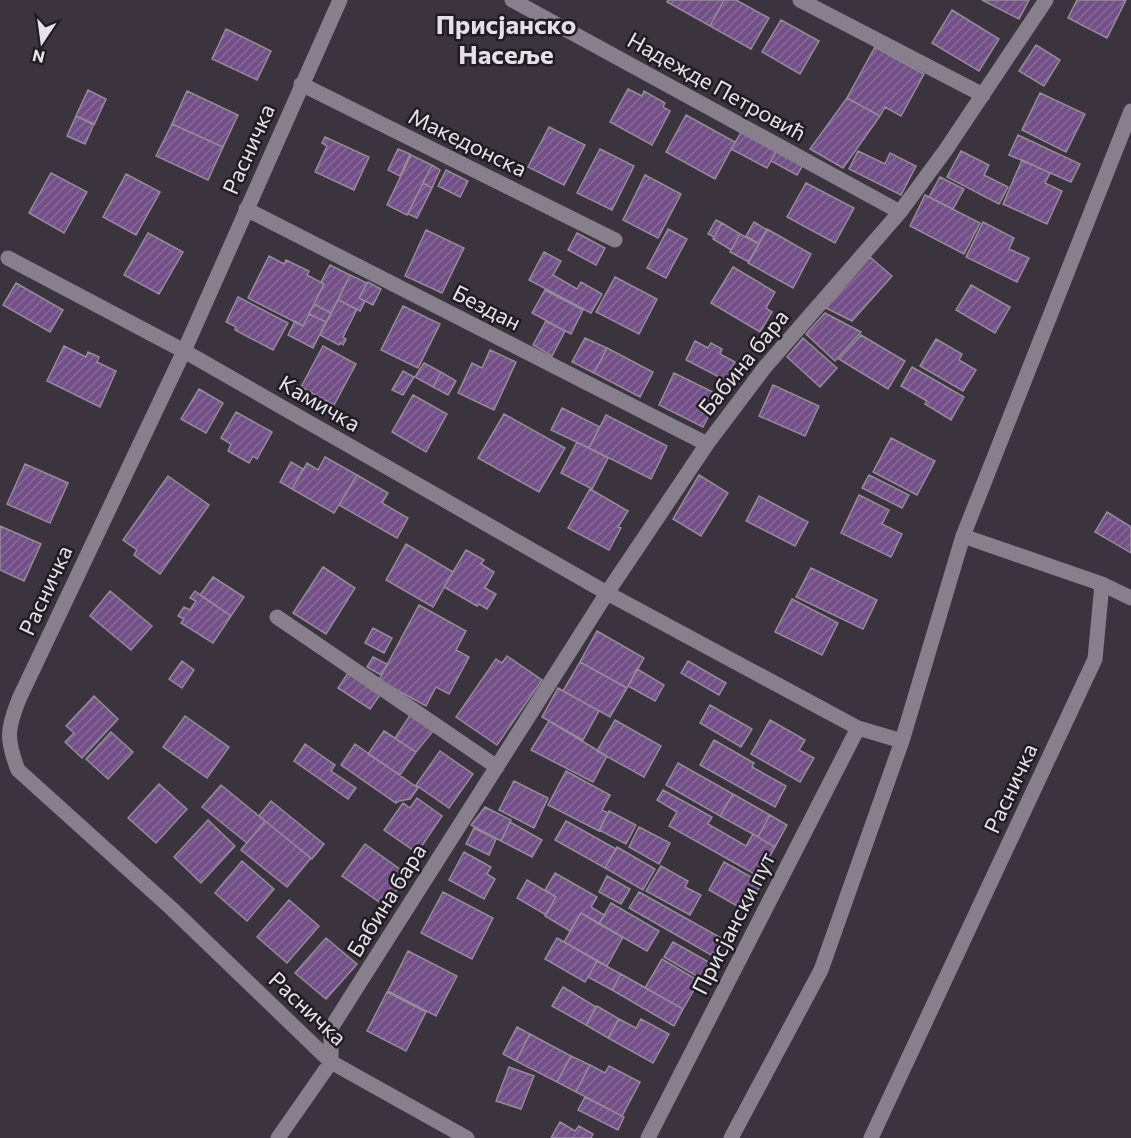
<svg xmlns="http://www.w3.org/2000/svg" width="1131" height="1138" font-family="Commissioner,sans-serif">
<defs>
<pattern id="building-hatch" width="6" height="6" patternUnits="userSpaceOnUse" patternTransform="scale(1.5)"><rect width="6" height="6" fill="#745088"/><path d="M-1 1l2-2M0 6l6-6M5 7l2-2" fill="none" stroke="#886999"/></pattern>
</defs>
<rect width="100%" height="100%" fill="#3b343f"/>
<path fill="url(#building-hatch)" stroke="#948c98" stroke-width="1.5" d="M668 0H724L710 26 667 2Z
M724 0H736L769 18 751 49 710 26Z
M982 0H1029L1019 19Z
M1077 0H1126L1107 38 1068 18Z
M952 10 999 39 979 71 932 43Z
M781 20 819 41 800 74 762 52Z
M226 29 271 51 257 80 212 59Z
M1036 45 1060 60 1044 86 1019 71Z
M875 47 924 74 901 116 885 107 880 116 847 98Z
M628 89 642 96 644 91 665 103 663 107 670 111 652 145 610 122Z
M88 90 106 99 94 125 76 116Z
M187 91 238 115 223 147 172 124Z
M1040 93 1085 114 1066 152 1022 130Z
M847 98 880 116 843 168 810 149Z
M686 115 735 142 715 179 666 152Z
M76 116 94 124 85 144 67 136Z
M172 124 223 147 208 180 156 156Z
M549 127 585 145 564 185 528 167Z
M742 131 777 150 767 168 731 149Z
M1018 135 1080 164 1071 182 1009 155Z
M325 137 369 157 354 190 315 172 327 146 322 143Z
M398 149 410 154 400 176 388 170Z
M600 149 634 166 612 210 577 193Z
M777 150 803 165 797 175 771 161Z
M858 151 885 164 890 153 916 166 901 195 849 169Z
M961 151 989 165 984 175 1008 187 999 204 947 177Z
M411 155 432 165 407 215 387 205Z
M1022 160 1050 173 1045 183 1062 191 1047 224 1003 204Z
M432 165 440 170 432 188 423 183Z
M446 170 468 181 460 197 438 186Z
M51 173 87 192 64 233 29 213Z
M126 174 160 192 136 235 103 217Z
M645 175 681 194 658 238 623 220Z
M940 177 964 189 953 209 929 197Z
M423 183 432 188 417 218 408 214Z
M806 183 854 208 835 243 787 217Z
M925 195 980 223 964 254 910 226Z
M716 220 722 223 714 237 708 234Z
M754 222 767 230 759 244 746 236Z
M983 222 1014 238 1009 249 1029 258 1017 282 966 257Z
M722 223 740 234 731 250 713 239Z
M668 229 687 239 666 278 647 268Z
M767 229 811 254 793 288 748 263Z
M426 230 464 248 442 293 405 276Z
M148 233 183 252 159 294 124 275Z
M577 233 605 248 596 265 568 250Z
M740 234 759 244 749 262 730 252Z
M544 252 561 261 553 275 577 289 581 282 602 294 591 313 529 280Z
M269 256 284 264 286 260 309 271 307 275 324 284 303 326 248 298Z
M870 257 892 276 852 321 826 308Z
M330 265 350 275 331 313 314 304 324 284 321 282Z
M733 267 775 292 766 308 772 312 760 332 711 303Z
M350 275 367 283 359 298 365 301 360 311 338 300Z
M615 277 657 299 639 334 596 312Z
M368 282 381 289 373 305 359 298Z
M16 283 63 310 50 332 3 305Z
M971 285 1010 307 995 333 956 310Z
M545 290 583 310 571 334 532 313Z
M238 297 288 323 273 350 235 330 236 327 226 322Z
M338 300 357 309 343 337 346 339 343 345 340 343 339 345 320 335Z
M314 304 331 313 326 322 309 314Z
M403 306 440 324 418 368 381 350Z
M825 313 861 332 835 361 806 334Z
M309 314 326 322 313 348 288 335 295 321 303 326Z
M546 321 565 331 552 356 533 345Z
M861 335 905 361 888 389 839 359Z
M585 338 607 348 594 373 572 362Z
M803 338 837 368 820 387 787 357Z
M936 339 962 354 959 360 976 370 963 391 920 366Z
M695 341 708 348 711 343 722 349 720 354 735 362 725 380 686 360Z
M64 346 86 357 88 352 99 357 97 362 116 371 100 407 47 381Z
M323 346 356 364 334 405 301 387Z
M607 348 653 372 640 397 594 373Z
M490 350 516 362 494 410 458 393 472 363 482 368Z
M424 363 441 372 433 387 415 377Z
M912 367 964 397 951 420 925 404 927 401 901 386Z
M403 371 414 377 403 395 392 390Z
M441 372 456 381 448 395 433 387Z
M674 373 719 395 703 427 659 405Z
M773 385 819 406 805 436 759 416Z
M199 389 223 403 206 433 181 419Z
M413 395 447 414 426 452 392 432Z
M562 408 600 427 589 448 551 430Z
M236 412 272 432 257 459 253 456 249 463 228 451 231 444 221 438Z
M504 414 565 448 539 492 478 458Z
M606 415 667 446 651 479 589 448Z
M891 438 935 461 917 495 873 472Z
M577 442 608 458 592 489 561 473Z
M325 457 357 475 334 513 292 489 307 463 318 470Z
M291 462 303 469 292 489 280 482Z
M25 464 68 483 50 523 7 504Z
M357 475 388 493 382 503 408 518 397 538 339 505Z
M699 475 728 493 701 536 673 519Z
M869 475 909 495 902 508 862 488Z
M168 476 209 505 160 574 134 555 137 550 123 540Z
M590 489 628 511 618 527 621 528 609 550 568 528Z
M859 495 889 510 882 524 902 534 891 557 841 533Z
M759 496 808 522 795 546 746 521Z
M1107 512 1131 527V553L1095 532Z
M0 526 41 544 24 581 0 570Z
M406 544 453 572 433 607 386 580Z
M466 550 484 560 481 564 494 572 485 588 496 594 487 609 479 604 477 606 444 587Z
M323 567 355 588 326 634 293 613Z
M811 568 877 600 863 629 796 597Z
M213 577 244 597 231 616 200 595Z
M110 591 152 626 131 650 90 616Z
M195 591 231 616 213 643 181 623 184 619 178 616 184 607 190 610 196 601 190 598Z
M792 599 838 623 822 655 775 632Z
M419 605 466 631 456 650 469 657 449 694 436 687 426 706 379 680Z
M373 628 392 638 384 653 365 643Z
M597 631 644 658 627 688 580 662Z
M507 656 542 680 497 745 456 717 496 659 502 663Z
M373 657 387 664 381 675 367 667Z
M182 661 194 670 182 688 169 679Z
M688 661 726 683 719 695 681 673Z
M580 662 627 688 610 717 563 691Z
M637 669 664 685 655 701 628 686Z
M348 673 380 695 370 709 338 688Z
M558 688 599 711 583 740 542 717Z
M94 696 118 719 82 758 65 742 74 733 66 726Z
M710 705 752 729 741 747 700 723Z
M411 714 434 730 416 752 395 738Z
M185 716 229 747 207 778 163 747Z
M615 720 661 746 644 777 597 751Z
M770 720 805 740 799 750 814 758 800 782 751 754Z
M549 721 607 756 593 782 531 750Z
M384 731 416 752 400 775 368 754Z
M111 732 133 752 108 779 86 759Z
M714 740 754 763 752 767 786 786 775 807 700 765Z
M305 744 335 765 331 771 356 788 348 799 294 761Z
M355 744 418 788 410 799 399 801 396 803 341 765Z
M440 751 473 774 449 808 416 785Z
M678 763 733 794 720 816 666 785Z
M566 771 610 795 602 810 608 813 599 831 548 805Z
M514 781 548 798 534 828 499 810Z
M159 784 187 809 156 843 128 818Z
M221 785 265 821 247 843 202 807Z
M663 790 712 817 708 824 746 846 753 834 775 847 758 876 669 826 677 812 657 800Z
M733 794 770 815 758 837 720 816Z
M417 798 442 816 417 853 384 830 403 803 410 808Z
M271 801 324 844 312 859 259 816Z
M485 807 511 820 501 841 471 825Z
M609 811 636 825 626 844 599 830Z
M770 815 787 825 775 847 758 837Z
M208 820 235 846 201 883 174 857Z
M265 821 311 858 287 887 241 850Z
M566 821 616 849 605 868 555 840Z
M510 822 542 840 532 857 501 841Z
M639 827 670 843 659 864 629 847Z
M474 828 496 839 489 855 466 844Z
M365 844 408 875 385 906 342 876Z
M617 847 655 869 643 890 605 868Z
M464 852 491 867 487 874 495 879 484 899 449 880Z
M242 861 274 889 247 921 215 893Z
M724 862 762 883 746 911 709 890Z
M661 866 688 881 685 887 701 895 690 915 646 891Z
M555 873 597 897 591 907 604 915 599 924 581 913 570 931 545 916 556 897 545 890Z
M607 876 630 889 621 904 599 892Z
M527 880 556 897 546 915 517 898Z
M443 892 493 918 472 959 421 933Z
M639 892 723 939 713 956 629 908Z
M289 900 319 926 287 963 257 937Z
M611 903 659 931 647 951 599 924Z
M581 913 623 937 607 966 564 942Z
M326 938 357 964 326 999 295 973Z
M557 938 597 961 585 982 545 959Z
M673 942 714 965 705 981 664 957Z
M408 951 457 976 436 1016 388 991Z
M662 959 699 981 683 1009 645 988Z
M597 961 621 974 612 990 588 977Z
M621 974 683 1009 674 1026 612 990Z
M563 987 596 1007 586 1025 552 1006Z
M387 992 426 1012 406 1051 367 1031Z
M597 1006 619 1019 608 1038 586 1025Z
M619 1019 636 1028 641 1019 669 1034 653 1063 608 1038Z
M517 1027 530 1034 516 1061 503 1054Z
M530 1034 571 1056 557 1082 516 1061Z
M571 1056 590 1065 576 1092 557 1082Z
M590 1065 605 1073 609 1066 640 1082 622 1116 576 1092Z
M509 1067 534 1076 521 1109 496 1101Z
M585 1097 624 1117 618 1130 578 1110Z
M560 1122 575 1131 579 1126 593 1134 591 1138H551Z"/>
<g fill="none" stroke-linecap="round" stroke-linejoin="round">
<path stroke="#877f8c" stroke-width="15" d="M340 0 184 351 19 699C7 729 6 739 18 770L171 908 331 1062 467 1138
M512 0 900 212
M800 0 983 95
M301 84 615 240
M246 209 707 444
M8 258 184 351 607 593 858 728 902 741
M1102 584 1131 598
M277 617 497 767
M278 1138 331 1062V1028L607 593 707 444 765 367 900 212 945 151 1046 0
M648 1138 858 728
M731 1138 821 970 902 741 963 536 1131 111
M871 1138 1095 659 1102 584 963 536"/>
</g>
<g text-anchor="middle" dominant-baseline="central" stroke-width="5" stroke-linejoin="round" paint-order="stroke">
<g font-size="22" fill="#e7e3ea" stroke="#201d22">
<text transform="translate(717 86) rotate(29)">Надежде Петровић</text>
<text transform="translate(468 142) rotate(26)">Македонска</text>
<text transform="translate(248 149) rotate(-66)">Расничка</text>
<text transform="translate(487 307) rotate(27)">Бездан</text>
<text transform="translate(743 362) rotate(-51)">Бабина бара</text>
<text transform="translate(320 403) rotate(30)">Камичка</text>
<text transform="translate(45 590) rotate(-65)">Расничка</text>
<text transform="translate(1010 788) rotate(-65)">Расничка</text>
<text transform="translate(386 900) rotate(-58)">Бабина бара</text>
<text transform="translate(733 923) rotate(-63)">Присјански пут</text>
<text transform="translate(308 1008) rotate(43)">Расничка</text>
</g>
<g font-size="26" font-weight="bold" fill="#e6deeb" stroke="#201d22">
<text x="506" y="23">Присјанско<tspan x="506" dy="30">Насеље</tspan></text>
</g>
</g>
<g transform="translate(42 42) rotate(193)" stroke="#201d22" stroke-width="4.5" paint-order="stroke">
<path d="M0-4.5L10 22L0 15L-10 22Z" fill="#e7e3ea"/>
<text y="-9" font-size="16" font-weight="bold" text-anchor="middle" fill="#e7e3ea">N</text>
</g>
</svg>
